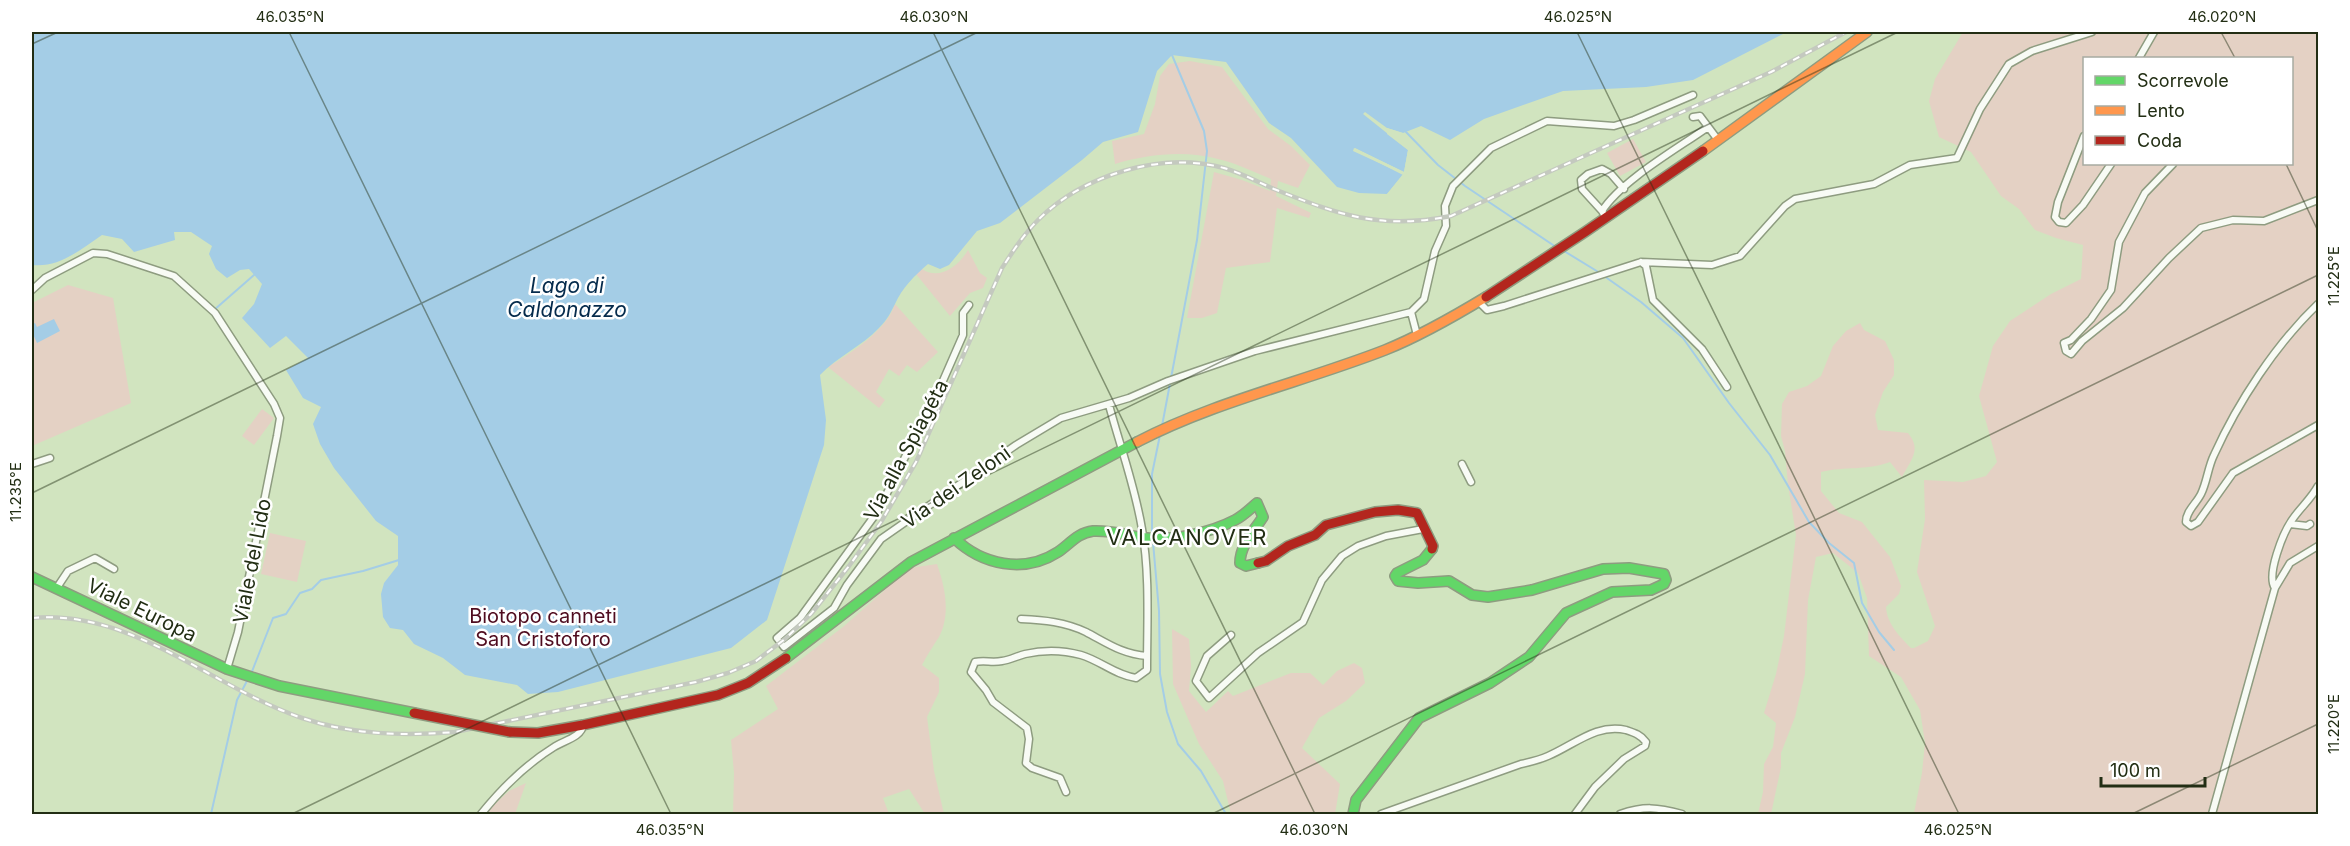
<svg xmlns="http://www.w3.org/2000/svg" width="2350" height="846" font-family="Inter,sans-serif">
<rect width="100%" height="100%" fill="#d1e4bf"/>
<path fill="#e4d1c4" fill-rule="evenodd" d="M1963 32H2318V814H1918L1914 813 1922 773 1925 743 1920 710 1901 677 1869 656 1867 598 1858 573 1833 553 1816 557 1808 600 1805 674 1795 717 1781 753V767L1771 814H1758L1763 792 1764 764 1773 747 1776 723 1764 713 1776 674 1784 636 1796 535 1788 485 1785 451 1781 436 1782 404 1789 392 1807 386 1821 376 1833 346 1846 331 1860 323 1864 330 1885 341 1894 360V375L1883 392 1875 415 1878 430 1908 433C1922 450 1911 459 1902 477L1890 462C1866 471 1845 466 1821 472V491L1839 513 1862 522 1890 557 1901 586 1899 594 1886 607C1887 624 1900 637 1911 648H1914L1928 641 1935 626 1917 572 1925 519 1924 480 1963 482 1986 476 1997 462 1979 396 1993 346 2010 321 2051 294 2081 279 2083 245 2056 238 2035 230 2019 209 2001 196 1971 152 1939 137 1929 101 1935 79ZM2084 58H2292V164H2084Z
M1190 61 1222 67 1268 129 1291 146 1310 165 1298 188 1278 181 1276 196 1311 213 1309 218 1277 208 1270 262 1226 268 1217 313 1202 318H1187L1214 172 1242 180 1270 191 1271 179C1254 172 1236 163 1218 159 1186 150 1147 154 1115 164L1112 141 1144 134 1155 104 1160 76 1169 64Z
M1633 139 1646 162 1620 176 1607 153Z
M968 250 980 273 987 278 983 288 970 293 950 316 916 274 922 269C939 281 959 266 968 250Z
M68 285 113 298 131 403 32 446V303Z
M895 304 938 352 917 372 907 365 899 376 889 369 876 392 885 400 879 408 828 367C851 353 886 331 895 304Z
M262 409 274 418 254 445 242 436Z
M270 533 306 541 297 582 261 574Z
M937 564C945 587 951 614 939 637 933 646 927 655 922 665L939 678V692L927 717 934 771 944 814H925L909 789 883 798 889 814H733L734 773 731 740 778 709 766 686 843 627 910 568Z
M1172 629 1189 639 1191 666 1189 691 1206 712 1228 691 1233 696 1291 673H1310L1323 685 1337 671 1354 663 1362 668 1365 683 1346 701 1319 718 1302 748 1340 784 1335 814H1231L1223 781 1199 744 1173 684Z
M526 783 515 814H484L509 791Z"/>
<path fill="#a4cde6" d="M32 32H1787L1693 80 1646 87 1563 91 1484 119 1450 140 1421 126 1403 133 1387 128V134L1408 150 1404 172 1355 148 1354 150 1403 175 1387 194 1359 193 1337 187 1291 138 1269 123 1226 62 1172 55 1157 71 1138 132 1103 142 1082 160 1000 223 977 231 949 265 940 269 928 264C915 275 902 288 895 304 890 314 887 320 879 328 862 346 837 357 820 375L826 420 824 445 767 620 731 648 558 692 528 694 517 685 465 675 443 658 414 644 403 630 390 628 383 617 381 594 384 583 398 565V536L376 521 334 468 320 444 313 424 321 407 303 398 286 370 308 358 286 336 270 348 242 318 254 304 262 284 249 269 240 270 227 278 216 269 209 254 212 246 191 232H174L175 240 134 252 122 239 102 235C80 250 59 268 32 265Z
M54 319 60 331 37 343 32 332V324L35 323 37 327Z"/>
<path fill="#d1e4bf" d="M1365 112 1387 128 1403 133 1406 135 1391 133 1411 149 1406 176 1389 196 1387 194 1403 174 1353 151 1354 148 1404 172 1408 150 1363 114Z"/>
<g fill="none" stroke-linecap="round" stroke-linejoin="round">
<path stroke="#a4cde6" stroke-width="2" d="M1406 132 1438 165 1465 186 1556 247
M1564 251 1600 273
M1604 276 1641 302 1683 338 1729 403 1770 455 1809 522 1829 543 1854 563 1862 603 1879 632 1894 650
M214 310 254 275
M1162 426 1197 240 1207 151 1204 131 1172 55
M1152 536V474L1160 435
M1153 542 1159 611 1160 674 1167 712 1178 744 1201 771 1226 814
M251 674 273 618 286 614 300 593 312 589 321 580 363 571 399 560
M211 814 237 700 248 679"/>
<defs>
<path id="street" d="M2139 58 2154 32
M1693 117 1700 116 1718 140
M2084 136 2058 202 2055 217 2059 222 2066 223 2083 205 2111 164
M2173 164 2145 193 2119 242 2111 290 2091 319 2071 340 2064 343 2066 351 2071 354 2082 341 2123 308 2169 258 2201 228 2233 220 2264 221 2318 200
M1602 211 1582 189 1581 180 1588 174 1602 169 1611 174 1624 189
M1606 218 1602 211C1622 180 1677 149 1708 127
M1641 262 1646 266 1653 300 1702 349 1727 387
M32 290 45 278 93 253 107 254 174 276 215 313 274 404 280 418 277 436 238 632 227 669
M1478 301 1487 310 1504 306 1641 262 1712 265 1740 256 1785 206 1795 199 1874 184 1910 165 1957 158 1980 109 2009 64 2032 51 2092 32
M2318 304C2276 344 2238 402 2214 455 2208 467 2207 482 2201 494 2196 504 2186 511 2186 522L2191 526 2198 522 2233 473 2318 425
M969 305 963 313V335L942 383 878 511 800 618 777 638 784 647 834 608 847 585 881 539 1016 445 1061 418 1129 398 1168 381 1255 351 1411 312
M1411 312 1424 299 1435 251 1446 226 1445 206 1453 186 1491 148 1547 121 1614 126 1634 120 1693 95
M1411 312 1417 335
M32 464 50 458
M1462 464 1471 482
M2290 524 2307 526 2310 524
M2275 588C2266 575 2283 533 2292 520 2300 508 2311 499 2318 486
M56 589 68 571 95 558 114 569
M1021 619C1044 620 1065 622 1086 632 1107 643 1122 654 1147 656
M1231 635 1207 656 1196 681 1209 698 1258 653 1303 622 1322 580 1342 556 1358 546 1386 536 1423 529
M1066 792 1060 778 1032 768 1026 763 1029 739 1027 728 993 702 986 690 971 672 975 662C985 660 992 663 1002 661 1010 660 1017 656 1025 654 1042 650 1063 650 1081 655 1101 661 1115 675 1136 678L1147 670C1147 624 1150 575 1142 529 1135 486 1120 446 1109 405
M481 814C502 788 525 765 554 747 563 741 582 737 583 725
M1381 814 1521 764C1530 762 1539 760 1548 756 1574 745 1597 723 1626 730 1635 733 1641 735 1646 742L1645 746 1624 759 1595 787 1575 814
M1620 814C1644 806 1657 807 1682 814
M2212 814 2275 588 2290 563 2318 546"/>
<path id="fast" d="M954 538C982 565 1024 574 1058 552 1070 544 1077 533 1093 531 1114 530 1127 536 1147 538 1174 541 1212 532 1235 520 1243 516 1250 509 1257 503L1263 517C1254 531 1240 545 1240 563L1246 566 1258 563
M32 577 227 669 279 686 414 713
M786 658 911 562 1137 442
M1353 814 1356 800 1419 718 1490 683 1529 657 1566 613 1612 592 1651 590 1664 584 1666 580 1664 574 1629 568 1603 569 1532 590 1488 597 1472 595 1449 581 1418 583 1398 581 1395 576 1397 573 1423 560 1432 549"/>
<path id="slow" d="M1703 151 1867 32
M1137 442C1216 401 1303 382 1385 350 1420 336 1453 317 1486 297"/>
<path id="jam" d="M1486 297 1585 232 1703 151
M1258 563 1266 561 1288 546 1315 535 1326 525 1375 512 1398 510 1417 513 1433 546 1432 549
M510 732 538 733 583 725 718 695 748 683 786 658"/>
</defs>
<use href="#street" stroke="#8e9c80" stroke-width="9"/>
<use href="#fast" stroke="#8e9c80" stroke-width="12"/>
<use href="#slow" stroke="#8e9c80" stroke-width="12"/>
<use href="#jam" stroke="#8e9c80" stroke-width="12"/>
<use href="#street" stroke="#f8fbf5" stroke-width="6"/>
<use href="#fast" stroke="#63d668" stroke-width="9"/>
<use href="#slow" stroke="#ff974d" stroke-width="9"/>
<use href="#jam" stroke="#b3261e" stroke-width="9"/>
<defs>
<path id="rail" d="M32 618C133 609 211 687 302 718 352 735 403 736 455 732L696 682 728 673 756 661 785 639 811 614 849 566 881 522 916 462 1002 268C1013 251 1024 234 1038 220 1083 175 1161 151 1224 168 1241 173 1258 182 1274 189 1339 215 1380 230 1451 216L1771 72 1846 32"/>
</defs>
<use href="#rail" stroke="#c4c9bf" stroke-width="4.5"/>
<use href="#rail" stroke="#fff" stroke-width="2" stroke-dasharray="7" stroke-linecap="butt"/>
<defs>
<path id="jam-bridge" d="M414 713 510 732"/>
</defs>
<use href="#jam-bridge" stroke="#8e9c80" stroke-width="12" stroke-linecap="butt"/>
<use href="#jam-bridge" stroke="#b3261e" stroke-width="9"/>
</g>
<path fill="none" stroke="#222e14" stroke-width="1.5" stroke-opacity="0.45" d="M289 32 671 814M933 32 1315 814M1577 32 1959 814M2221 32 2235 58M32 44 58 32M2286 164 2318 231M32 493 978 32M292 814 1898 32M1212 814 2318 275M2132 814 2318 724"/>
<g text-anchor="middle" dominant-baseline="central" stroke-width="5" stroke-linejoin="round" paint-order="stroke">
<g font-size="20" fill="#222e14" stroke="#fff">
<text transform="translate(906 450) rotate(-62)">Via alla Spiagéta</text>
<text transform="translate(956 487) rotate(-35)">Via dei Zeloni</text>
<text transform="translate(252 561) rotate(-79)">Viale del Lido</text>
<text transform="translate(142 610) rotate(26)">Viale Europa</text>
</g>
<g font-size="20" fill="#4f0c1f" stroke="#fff">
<text x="543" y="616">Biotopo canneti<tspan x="543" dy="23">San Cristoforo</tspan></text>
</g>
<g font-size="21" font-style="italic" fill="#052b4c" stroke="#fff">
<text x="567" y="285">Lago di<tspan x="567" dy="24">Caldonazzo</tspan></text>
</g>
<g font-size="22" letter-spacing="1.5" fill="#222e14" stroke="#fff">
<text x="1187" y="537">VALCANOVER</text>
</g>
</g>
<rect width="2350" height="846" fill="none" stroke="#ffffff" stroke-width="66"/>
<rect x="2083" y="57" width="210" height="108" fill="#ffffff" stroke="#a7aba1" stroke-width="1.5"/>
<rect x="2095" y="76" width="30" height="9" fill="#63d668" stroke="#a7aba1" stroke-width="1.5"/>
<text x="2137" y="87" font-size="18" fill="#222e14">Scorrevole</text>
<rect x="2095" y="106" width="30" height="9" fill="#ff974d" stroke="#a7aba1" stroke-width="1.5"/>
<text x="2137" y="117" font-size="18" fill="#222e14">Lento</text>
<rect x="2095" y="136" width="30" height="9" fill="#b3261e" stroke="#a7aba1" stroke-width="1.5"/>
<text x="2137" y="147" font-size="18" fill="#222e14">Coda</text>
<path d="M2101 777v9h104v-9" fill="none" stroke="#222e14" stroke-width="3"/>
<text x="2110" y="777" font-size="18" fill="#222e14" stroke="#ffffff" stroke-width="4.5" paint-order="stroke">100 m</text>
<rect x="33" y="33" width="2284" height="780" fill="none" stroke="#222e14" stroke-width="2"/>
<g font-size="15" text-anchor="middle" fill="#222e14">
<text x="290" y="22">46.035°N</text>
<text x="934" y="22">46.030°N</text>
<text x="1578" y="22">46.025°N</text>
<text x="2222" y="22">46.020°N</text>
<text transform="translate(2334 276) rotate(-90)" y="5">11.225°E</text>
<text transform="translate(16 492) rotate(-90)" y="5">11.235°E</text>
<text transform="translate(2334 724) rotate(-90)" y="5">11.220°E</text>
<text x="670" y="835">46.035°N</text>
<text x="1314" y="835">46.030°N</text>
<text x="1958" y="835">46.025°N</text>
</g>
</svg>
